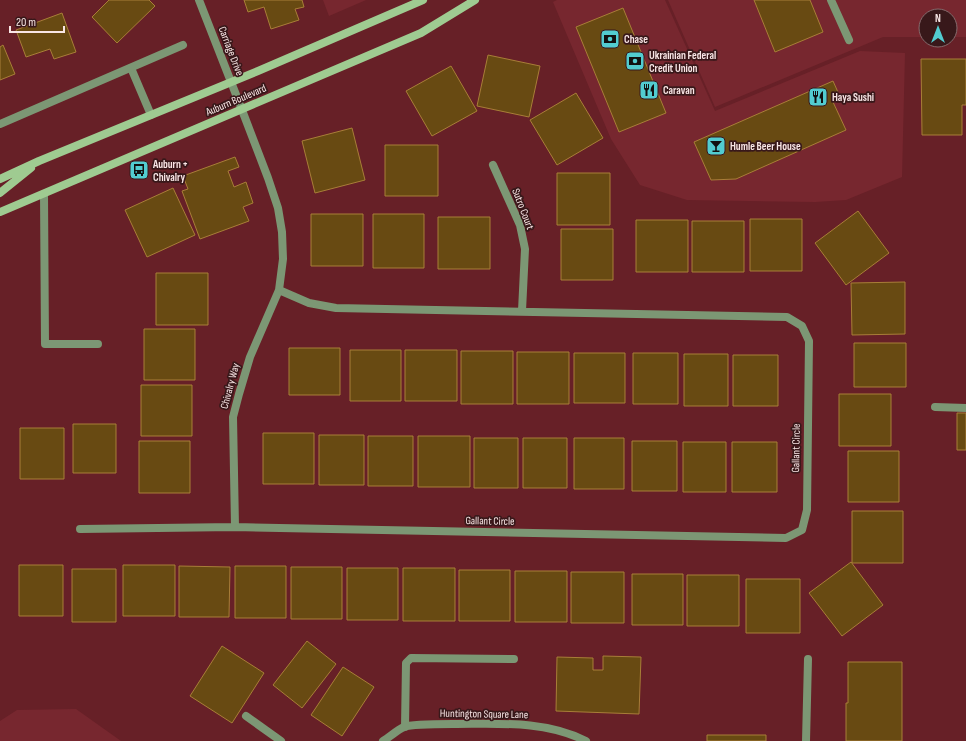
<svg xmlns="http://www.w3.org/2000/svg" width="966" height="741" font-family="'Sofia Sans Condensed',sans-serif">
<rect width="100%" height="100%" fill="#672027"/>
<path fill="#77272f" d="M323 0H366L329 16Z
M557 0H665L715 111 860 51 905 53 902 177 846 200 815 202 687 200 640 185 611 139 553 2Z
M668 0H966V37H950V16H926V37H883L715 107Z
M76 709 121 741H0V721L17 710Z"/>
<path fill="#684a12" stroke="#a87e38" d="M109 0H149L155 6 117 43 92 17Z
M244 0H302L304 7 295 9 299 20 271 29 264 7 248 12Z
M754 0H810L823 32 775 52Z
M623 8 666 113 619 132 576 27Z
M62 13 76 52 54 59 50 49 26 57 16 30Z
M3 45 15 74 0 80V47Z
M488 55 540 66 529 117 477 106Z
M921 59H966V105H962V135H922Z
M451 66 477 111 432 136 406 91Z
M833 81 841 99 833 102 846 130 736 179 711 180 694 142Z
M576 93 603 138 557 165 530 120Z
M352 128 365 180 315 193 302 141Z
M385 145H438V196H385Z
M235 157 239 167 228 171 234 187 246 182 253 203 243 207 249 221 200 239 182 191 188 189 183 176Z
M557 173H610V225H557Z
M173 188 195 235 147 257 125 210Z
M858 211 889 253 846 285 815 243Z
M311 214H363V266H311Z
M373 214H424V268H373Z
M438 217H490V269H438Z
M750 219H802V271H750Z
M636 220H688V272H636Z
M692 221H744V272H692Z
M561 229H613V280H561Z
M156 273H208V325H156Z
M905 282V334L852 335 851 283Z
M144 329H195V380H144Z
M854 343H906V387H854Z
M289 348H340V395H289Z
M350 350H401V401H350Z
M405 350H457V401H405Z
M461 351H513V404H461Z
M517 352H569V404H517Z
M574 353H625V403H574Z
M633 353H678V404H633Z
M684 354H728V406H684Z
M733 355H778V406H733Z
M141 385H192V436H141Z
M839 394H891V446H839Z
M957 413H966V450H957Z
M73 424H116V473H73Z
M20 428H64V479H20Z
M263 433H314V484H263Z
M319 435H364V485H319Z
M368 436H413V486H368Z
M418 436H470V487H418Z
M474 438H518V488H474Z
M523 438H567V488H523Z
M574 438H624V489H574Z
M139 441H190V493H139Z
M632 441H677V491H632Z
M683 442H726V492H683Z
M732 442H777V492H732Z
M848 451H899V502H848Z
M852 511H903V563H852Z
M851 562 883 605 842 636 809 593Z
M19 565H63V616H19Z
M123 565H175V616H123Z
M179 566 230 567 229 617H179Z
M235 566H286V618H235Z
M291 567H342V619H291Z
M347 568H398V620H347Z
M403 568H455V621H403Z
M72 569H116V622H72Z
M459 570H510V621H459Z
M515 571H567V622H515Z
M571 572H624V623H571Z
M632 574H683V625H632Z
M687 575H739V626H687Z
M746 579H800V633H746Z
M307 641 336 664 302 708 273 685Z
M222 646 264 673 232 723 190 696Z
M603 656 641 657 639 714 556 711 557 657 593 658V670H603Z
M848 662H902V741H846V703H848Z
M343 667 374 687 342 736 311 715Z
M707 735H766V741H707Z"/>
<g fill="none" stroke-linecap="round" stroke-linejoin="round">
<path stroke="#7c9774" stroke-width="8" d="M831 0 849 40
M131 68 151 115
M44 194 45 344H98
M935 407 966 408"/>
<path stroke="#7c9774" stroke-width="8" d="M0 124 183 45
M493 165 520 225 525 249 522 311
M235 527 233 417 239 394 250 357 279 290 283 259 282 232 278 208 268 178 242 110
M80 529 235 527 786 538 802 530 807 510 809 341 802 326 787 317 336 308 309 303 279 290
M246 716 281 741
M405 727 406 663 411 658 514 659
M383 741C390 737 397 730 404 727 412 724 443 724 453 724 498 724 545 720 586 741
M806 741 808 659"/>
<path stroke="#7c9774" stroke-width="8" d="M199 0 242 110"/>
<path stroke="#9fcb91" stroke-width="8" d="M0 179 39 161 258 71 423 0
M0 193 31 168
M0 212 421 33 475 0"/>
</g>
<defs>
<symbol id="bank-square" viewBox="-11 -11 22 22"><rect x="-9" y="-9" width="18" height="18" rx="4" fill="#52ccd0" stroke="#38181a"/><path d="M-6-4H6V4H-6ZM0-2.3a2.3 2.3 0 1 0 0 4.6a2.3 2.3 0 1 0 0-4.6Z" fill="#111"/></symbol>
<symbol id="restaurant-square" viewBox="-11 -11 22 22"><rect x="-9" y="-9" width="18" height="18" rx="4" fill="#52ccd0" stroke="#38181a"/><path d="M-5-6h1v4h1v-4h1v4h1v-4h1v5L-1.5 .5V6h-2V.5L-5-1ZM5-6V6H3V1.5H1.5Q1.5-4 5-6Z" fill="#111"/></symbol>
<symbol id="bar-square" viewBox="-11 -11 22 22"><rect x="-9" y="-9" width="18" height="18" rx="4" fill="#52ccd0" stroke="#38181a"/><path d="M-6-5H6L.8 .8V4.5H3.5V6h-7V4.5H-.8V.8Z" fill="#111"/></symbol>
<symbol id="bus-square" viewBox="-11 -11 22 22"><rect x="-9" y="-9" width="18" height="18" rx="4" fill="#52ccd0" stroke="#38181a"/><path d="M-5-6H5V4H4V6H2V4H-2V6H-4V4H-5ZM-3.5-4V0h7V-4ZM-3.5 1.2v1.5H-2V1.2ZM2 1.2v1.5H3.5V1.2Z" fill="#111"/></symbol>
</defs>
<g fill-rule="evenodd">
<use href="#bank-square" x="599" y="28" width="22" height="22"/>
<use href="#bank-square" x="624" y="50" width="22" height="22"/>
<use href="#restaurant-square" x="638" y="79" width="22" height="22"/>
<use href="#restaurant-square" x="807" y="86" width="22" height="22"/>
<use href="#bar-square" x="705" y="135" width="22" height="22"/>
<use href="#bus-square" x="128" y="159" width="22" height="22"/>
</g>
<g text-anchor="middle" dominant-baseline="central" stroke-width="3.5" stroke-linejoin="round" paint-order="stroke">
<g font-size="11" font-weight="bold" fill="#f9e6e6" stroke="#38181a" text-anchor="start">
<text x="624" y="39">Chase</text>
<text x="649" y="55">Ukrainian Federal<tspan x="649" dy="13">Credit Union</tspan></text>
<text x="663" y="90">Caravan</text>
<text x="832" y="97">Haya Sushi</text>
<text x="730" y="146">Humle Beer House</text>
<text x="153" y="164">Auburn +<tspan x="153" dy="13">Chivalry</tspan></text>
</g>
<g font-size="11" fill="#f9e6e6" stroke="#38181a">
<text transform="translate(231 51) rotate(69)">Carriage Drive</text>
<text transform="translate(236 100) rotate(-23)">Auburn Boulevard</text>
<text transform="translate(523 209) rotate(69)">Sutro Court</text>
<text transform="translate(230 386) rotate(-75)">Chivalry Way</text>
<text transform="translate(796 448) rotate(-89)">Gallant Circle</text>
<text transform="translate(490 521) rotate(1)">Gallant Circle</text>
<text transform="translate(484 714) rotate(1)">Huntington Square Lane</text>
</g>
</g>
<g transform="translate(938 28)"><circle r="19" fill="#38181a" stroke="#856a6c"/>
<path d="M0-3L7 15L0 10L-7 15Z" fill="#52ccd0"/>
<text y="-6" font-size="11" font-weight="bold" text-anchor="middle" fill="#f9e6e6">N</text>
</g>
<path d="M10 26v6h54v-6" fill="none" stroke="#f9e6e6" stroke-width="2"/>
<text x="16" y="26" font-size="12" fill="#f9e6e6" stroke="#38181a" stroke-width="3" paint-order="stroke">20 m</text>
</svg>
